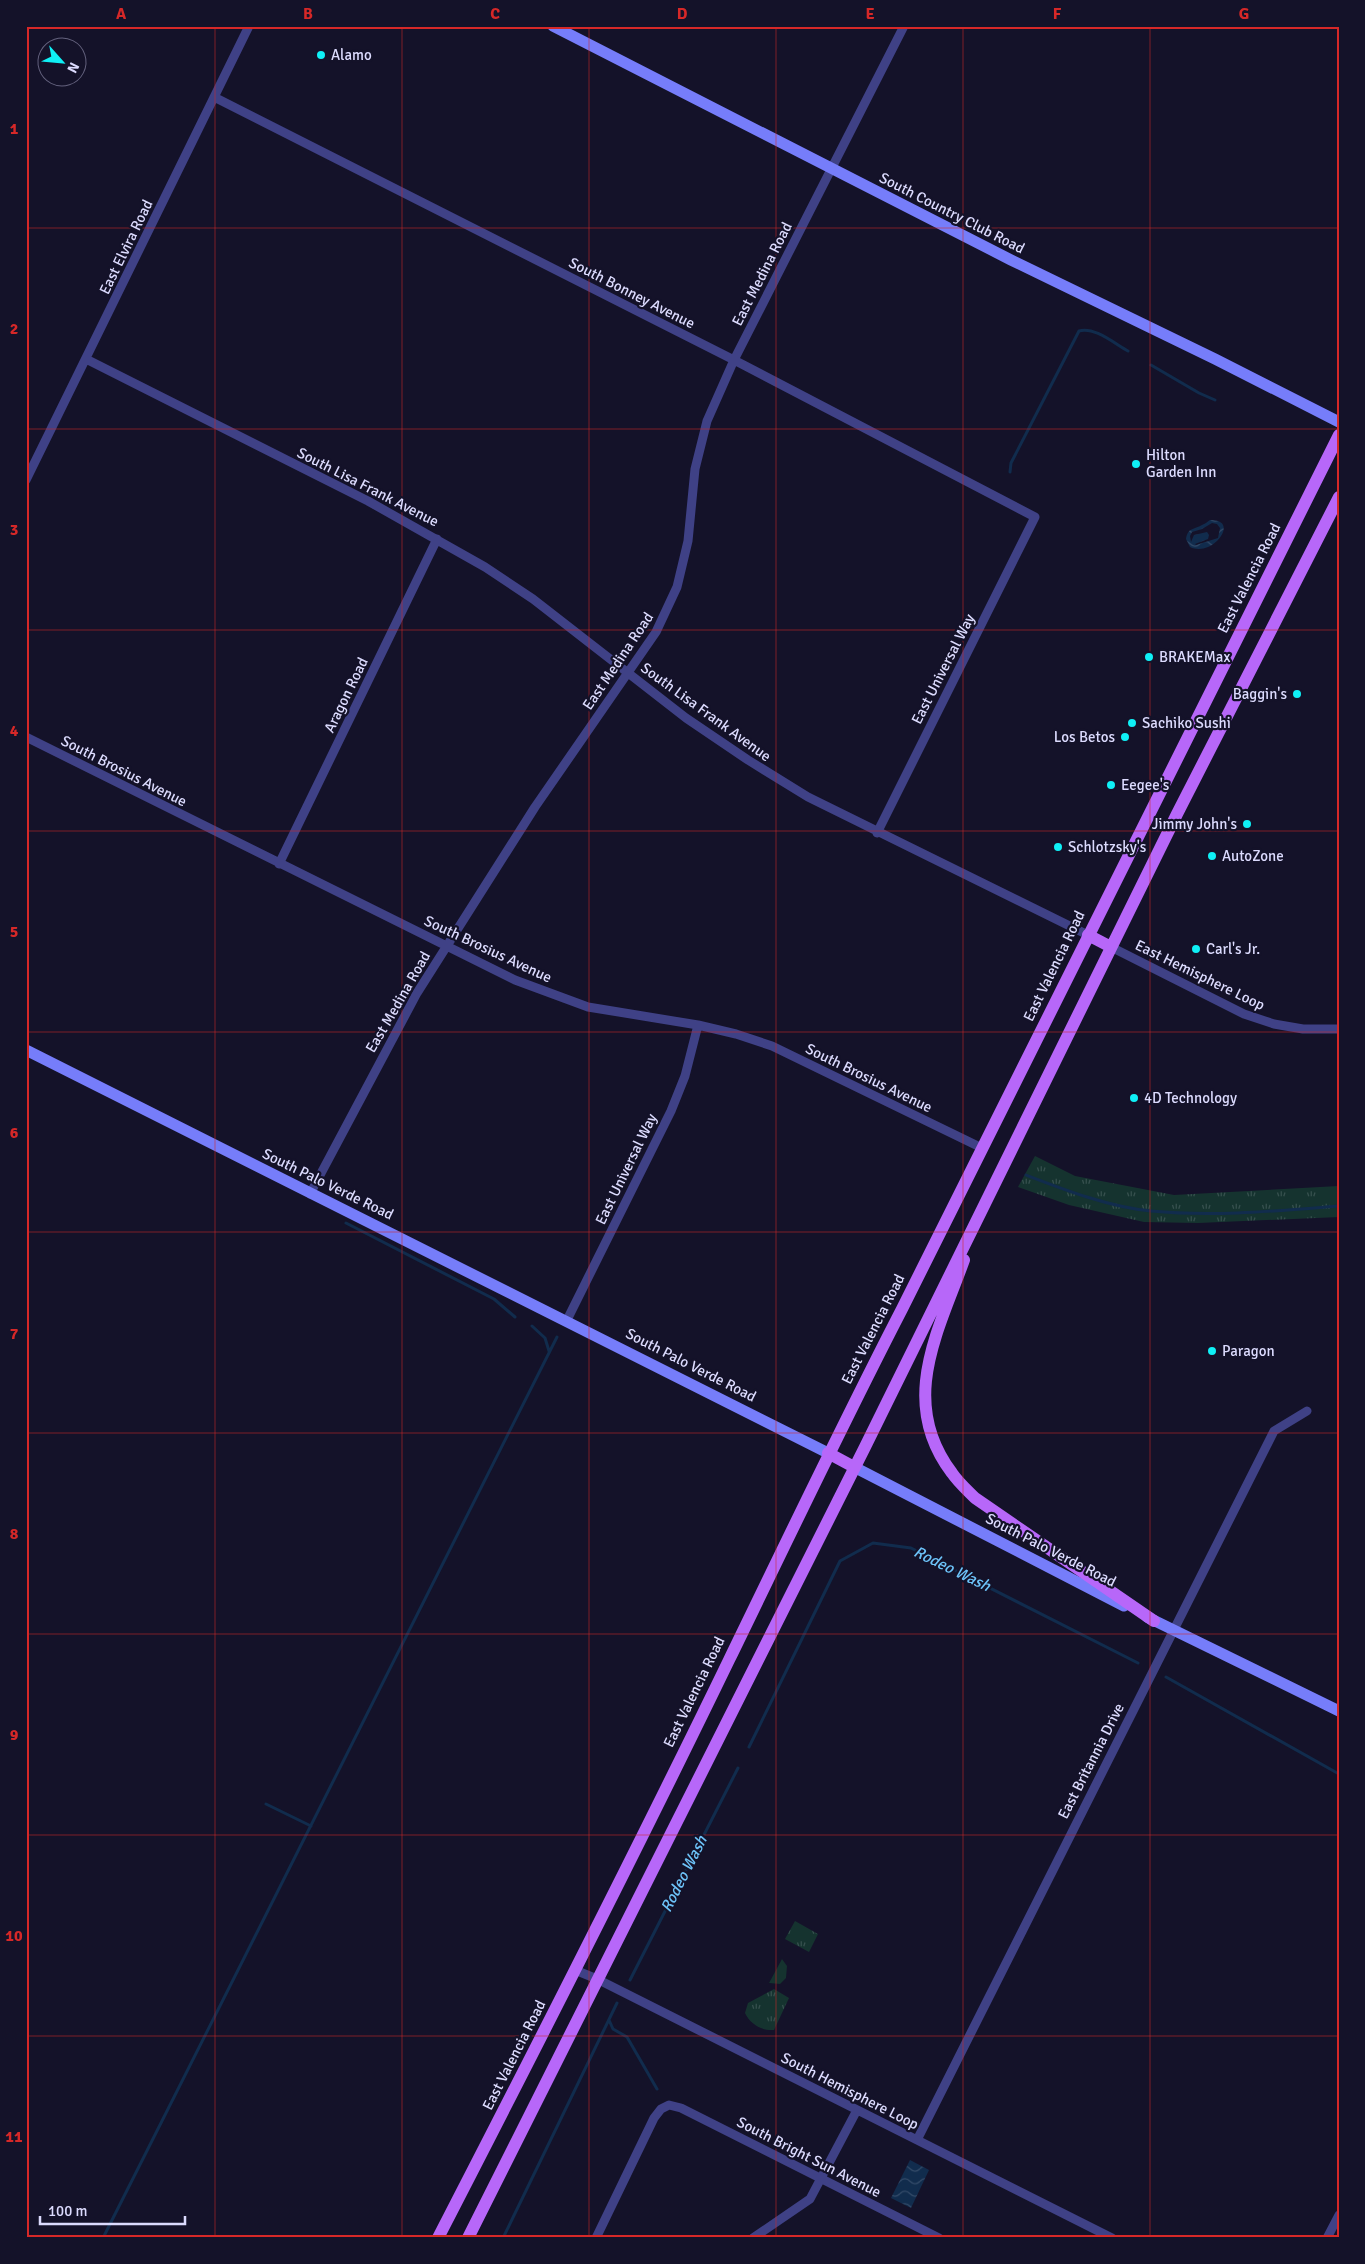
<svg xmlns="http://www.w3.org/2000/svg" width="1365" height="2264" font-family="Signika,sans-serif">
<defs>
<pattern id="park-tufts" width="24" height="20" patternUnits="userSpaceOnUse" patternTransform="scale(1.25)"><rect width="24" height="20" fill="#15332f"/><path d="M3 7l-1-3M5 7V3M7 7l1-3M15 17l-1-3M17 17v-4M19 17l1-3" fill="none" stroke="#36504e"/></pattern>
<pattern id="water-waves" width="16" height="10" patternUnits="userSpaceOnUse" patternTransform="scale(1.25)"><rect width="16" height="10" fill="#112c4d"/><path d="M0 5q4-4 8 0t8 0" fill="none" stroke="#334a68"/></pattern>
</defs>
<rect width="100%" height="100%" fill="#141229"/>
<path fill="url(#park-tufts)" d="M1035 1156 1075 1176 1174 1195 1339 1186V1217L1198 1223 1144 1222 1069 1205 1018 1187Z
M795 1921 818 1934 809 1952 785 1939Z
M774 1989 789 1998 774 2030C762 2031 750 2024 745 2013L748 2003Z"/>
<path fill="#15332f" d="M782 1959 787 1966 786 1978 780 1984 769 1983Z"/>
<path fill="url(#water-waves)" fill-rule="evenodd" d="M1210 520C1241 519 1213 558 1190 547L1186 539C1188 527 1194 530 1202 525 1205 524 1207 522 1210 520ZM1212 523 1217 524 1220 528 1218 538 1196 545 1195 544 1208 539 1209 535 1207 532 1194 535 1191 542 1190 536 1192 532 1202 529Z
M910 2160 929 2170 911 2208 891 2198Z"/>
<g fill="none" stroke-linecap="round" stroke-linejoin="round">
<path stroke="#112c4d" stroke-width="3" d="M1151 365 1199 393 1215 400
M1010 472 1011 463 1079 331C1094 326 1115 344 1128 351
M1026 1175C1065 1190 1109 1207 1151 1211 1214 1217 1276 1211 1339 1206
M346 1223 494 1299 515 1317
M532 1326 545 1338 549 1351
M1166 1677 1339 1774
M749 1747 840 1561 873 1543 911 1548 1138 1663
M266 1804 311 1826
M630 1980 738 1768
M609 2020 613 2029 627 2037 657 2089
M103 2238 557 1337
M503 2238 617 2003"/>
<path stroke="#3f4186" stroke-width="9" d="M214 97 734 360 1035 517 877 833
M86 359 368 501 485 567 533 599 686 718 748 760 808 797 1088 935
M26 480 249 26
M26 737 515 980 588 1007 698 1025 736 1034 772 1046 982 1148
M279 864 437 539
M1111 947 1244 1014 1274 1024 1303 1029H1339
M310 1194 417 993 535 807 656 632 677 587 688 541 695 469 707 421 734 360 904 26
M567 1320 671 1111 685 1076 698 1025
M575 1970 597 1979 1112 2238
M917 2140 1274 1431 1307 1411
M596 2238 654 2118 661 2109 669 2105 681 2108 939 2238
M753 2238 810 2199 857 2110
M1327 2238 1339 2215"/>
<path stroke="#767dfa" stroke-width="11" d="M553 26 1011 260 1215 359 1339 422
M26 1050 828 1453
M854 1467 1124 1606
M1147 1617 1339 1711"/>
<path stroke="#b767f9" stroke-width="12" d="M1088 935 1111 947
M964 1260C938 1332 898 1402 952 1473 958 1482 967 1490 975 1498L1154 1621
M828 1453 854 1467
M438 2238C537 2046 635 1854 729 1660 786 1543 842 1425 902 1309L1339 435
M468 2238 865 1447 1177 814 1339 497"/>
</g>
<path fill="none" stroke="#d62828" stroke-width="1" stroke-opacity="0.55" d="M215 26V2238M402 26V2238M589 26V2238M776 26V2238M963 26V2238M1150 26V2238M26 228H1339M26 429H1339M26 630H1339M26 831H1339M26 1032H1339M26 1232H1339M26 1433H1339M26 1634H1339M26 1835H1339M26 2036H1339"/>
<g fill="#0ff0f6" stroke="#141229" stroke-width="2">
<circle cx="321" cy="55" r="5"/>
<circle cx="1136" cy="464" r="5"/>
<circle cx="1149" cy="657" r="5"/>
<circle cx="1297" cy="694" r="5"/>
<circle cx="1132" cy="723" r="5"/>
<circle cx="1125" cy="737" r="5"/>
<circle cx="1111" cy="785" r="5"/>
<circle cx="1247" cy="824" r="5"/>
<circle cx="1058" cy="847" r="5"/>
<circle cx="1212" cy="856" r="5"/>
<circle cx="1196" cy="949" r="5"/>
<circle cx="1134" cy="1098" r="5"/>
<circle cx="1212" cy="1351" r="5"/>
</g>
<g text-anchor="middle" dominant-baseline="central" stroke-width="4.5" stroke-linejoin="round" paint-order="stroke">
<g font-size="15" fill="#dcdbfe" stroke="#141229" text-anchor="start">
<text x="331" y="55">Alamo</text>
<text x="1146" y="455">Hilton<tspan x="1146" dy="17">Garden Inn</tspan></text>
<text x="1159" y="657">BRAKEMax</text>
<text x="1287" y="694" text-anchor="end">Baggin's</text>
<text x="1142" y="723">Sachiko Sushi</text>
<text x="1115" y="737" text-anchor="end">Los Betos</text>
<text x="1121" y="785">Eegee's</text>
<text x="1237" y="824" text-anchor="end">Jimmy John's</text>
<text x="1068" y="847">Schlotzsky's</text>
<text x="1222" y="856">AutoZone</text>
<text x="1206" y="949">Carl's Jr.</text>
<text x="1144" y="1098">4D Technology</text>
<text x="1222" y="1351">Paragon</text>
</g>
<g font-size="15" fill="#dcdbfe" stroke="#141229">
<text transform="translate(952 213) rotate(27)">South Country Club Road</text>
<text transform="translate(126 247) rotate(-64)">East Elvira Road</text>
<text transform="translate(762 274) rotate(-63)">East Medina Road</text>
<text transform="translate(632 293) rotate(27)">South Bonney Avenue</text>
<text transform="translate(368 487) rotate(27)">South Lisa Frank Avenue</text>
<text transform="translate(1249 578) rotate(-63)">East Valencia Road</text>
<text transform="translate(618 661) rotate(-56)">East Medina Road</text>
<text transform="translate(943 669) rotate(-63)">East Universal Way</text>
<text transform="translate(346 695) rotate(-64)">Aragon Road</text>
<text transform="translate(706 712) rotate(36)">South Lisa Frank Avenue</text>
<text transform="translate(124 771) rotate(27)">South Brosius Avenue</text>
<text transform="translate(488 949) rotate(25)">South Brosius Avenue</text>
<text transform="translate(1054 966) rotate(-64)">East Valencia Road</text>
<text transform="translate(1200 975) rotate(26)">East Hemisphere Loop</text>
<text transform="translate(398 1002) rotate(-60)">East Medina Road</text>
<text transform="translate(869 1078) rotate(26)">South Brosius Avenue</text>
<text transform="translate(626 1169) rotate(-64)">East Universal Way</text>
<text transform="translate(328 1184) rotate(26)">South Palo Verde Road</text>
<text transform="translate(873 1329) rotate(-63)">East Valencia Road</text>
<text transform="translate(691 1365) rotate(27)">South Palo Verde Road</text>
<text transform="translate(1051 1550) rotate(27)">South Palo Verde Road</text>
<text transform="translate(694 1692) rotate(-64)">East Valencia Road</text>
<text transform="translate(1091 1761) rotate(-63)">East Britannia Drive</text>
<text transform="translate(514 2055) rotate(-63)">East Valencia Road</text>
<text transform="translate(850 2091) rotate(27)">South Hemisphere Loop</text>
<text transform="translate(809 2157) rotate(27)">South Bright Sun Avenue</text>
</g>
<g font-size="16" font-style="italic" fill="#6dc3f9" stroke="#141229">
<text transform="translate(952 1569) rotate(26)">Rodeo Wash</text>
<text transform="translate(684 1874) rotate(-63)">Rodeo Wash</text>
</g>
</g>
<rect width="1365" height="2264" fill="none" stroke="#141229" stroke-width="55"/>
<g transform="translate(62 62) rotate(117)"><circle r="24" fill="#141229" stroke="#64627e"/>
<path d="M0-4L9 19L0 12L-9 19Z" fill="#0ff0f6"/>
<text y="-8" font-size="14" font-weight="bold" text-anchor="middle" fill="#dcdbfe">N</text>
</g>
<path d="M40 2216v8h145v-8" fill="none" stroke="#dcdbfe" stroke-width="2.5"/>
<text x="48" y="2216" font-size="15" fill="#dcdbfe" stroke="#141229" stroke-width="4" paint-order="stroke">100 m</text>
<rect x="28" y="28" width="1310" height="2208" fill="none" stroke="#d62828" stroke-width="2"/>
<g font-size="16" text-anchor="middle" font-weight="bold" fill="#d62828">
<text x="121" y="19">A</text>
<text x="308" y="19">B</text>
<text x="495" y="19">C</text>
<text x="682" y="19">D</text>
<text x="870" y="19">E</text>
<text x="1057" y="19">F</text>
<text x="1244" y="19">G</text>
<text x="14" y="134">1</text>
<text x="14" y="334">2</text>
<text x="14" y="535">3</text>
<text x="14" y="736">4</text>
<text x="14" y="937">5</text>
<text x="14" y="1138">6</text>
<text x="14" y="1339">7</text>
<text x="14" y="1539">8</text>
<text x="14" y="1740">9</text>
<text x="14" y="1941">10</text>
<text x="14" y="2142">11</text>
</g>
</svg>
